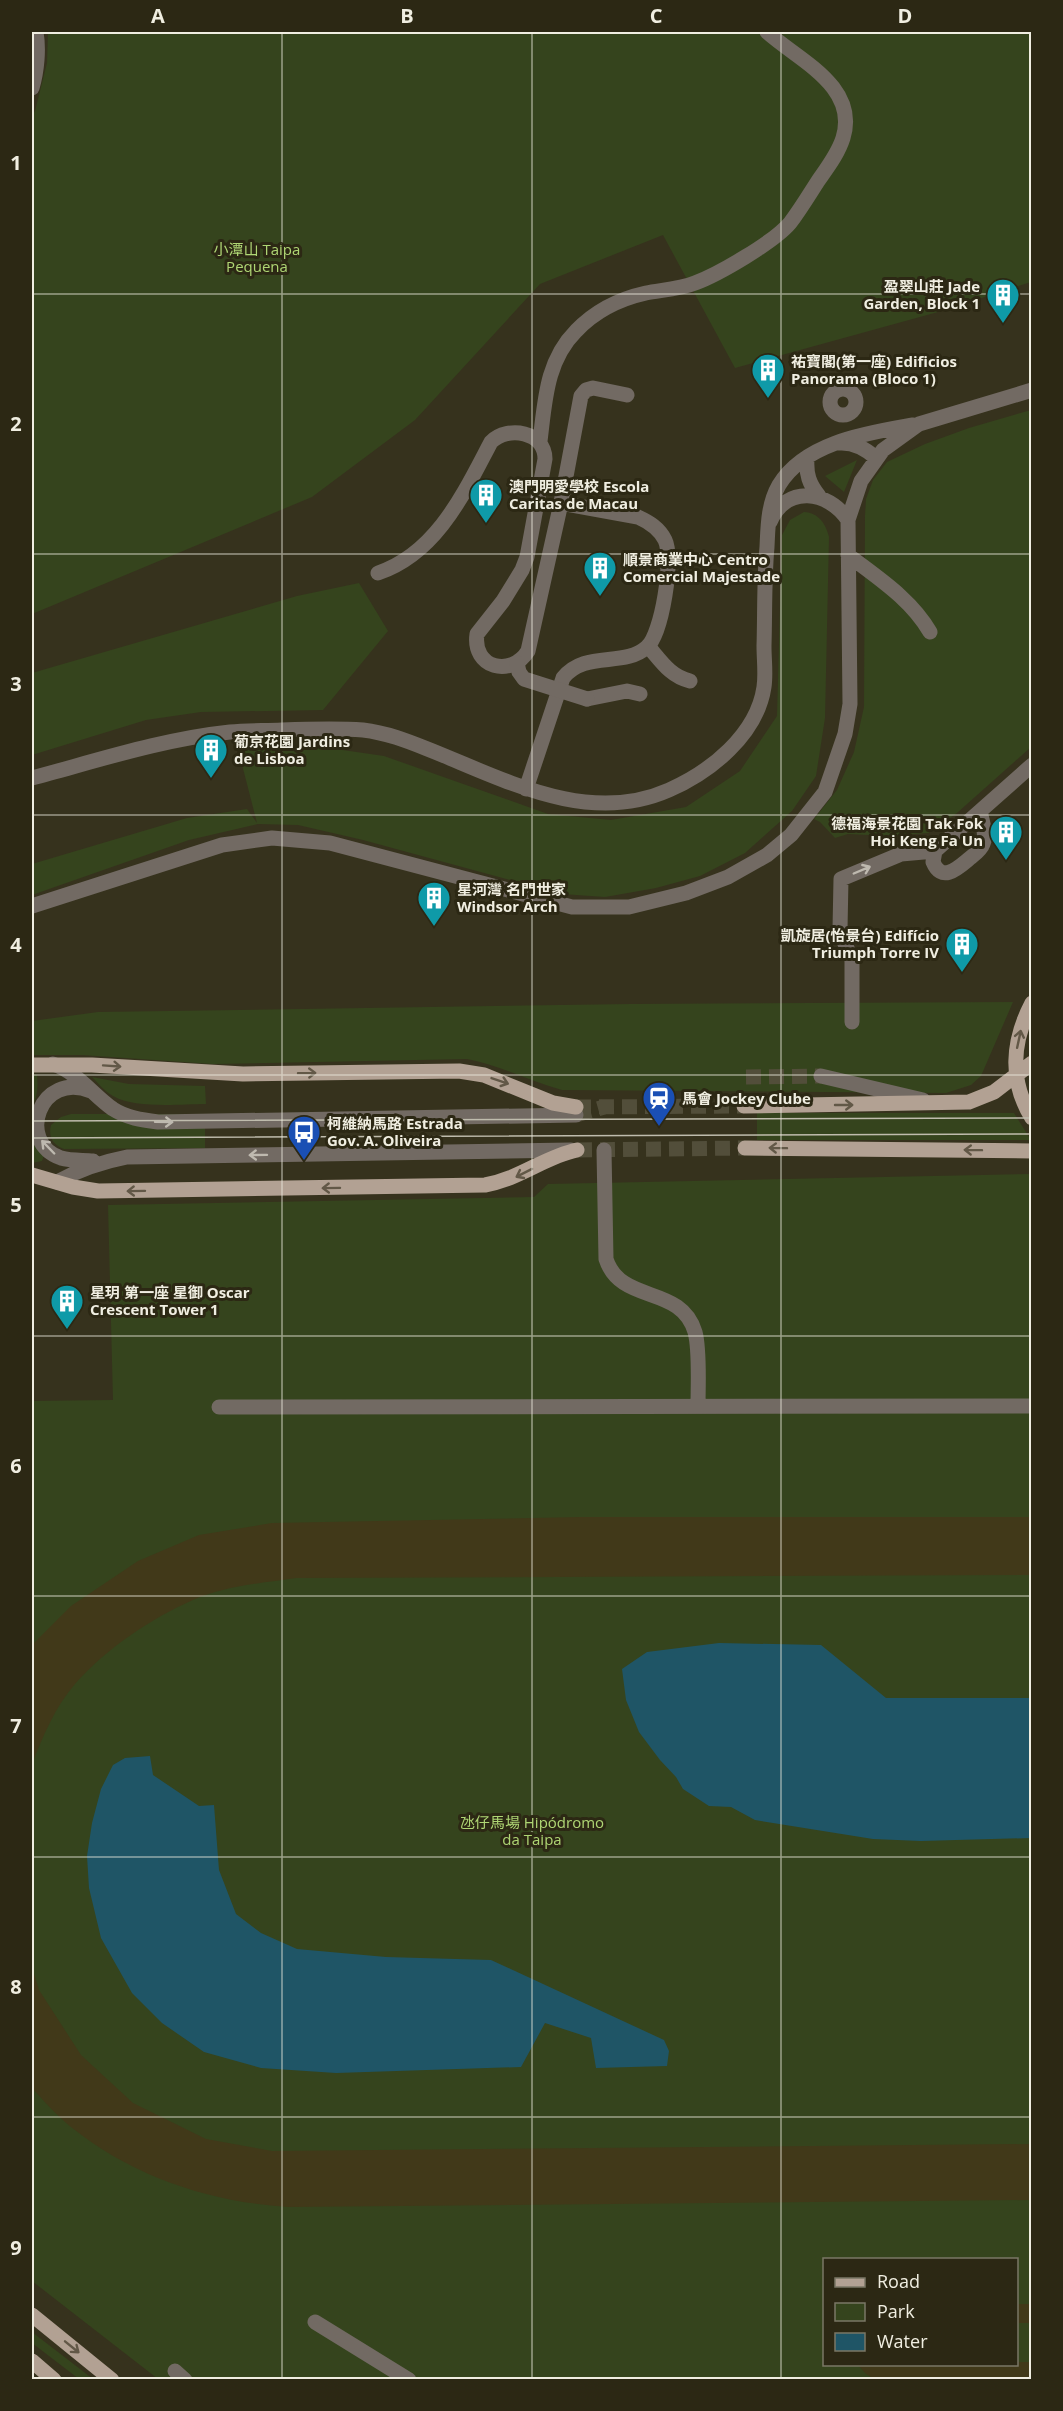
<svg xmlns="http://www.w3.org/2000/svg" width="1063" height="2411" font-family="'Open Sans','Noto Sans SC',sans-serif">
<rect width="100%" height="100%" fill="#36321d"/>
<path fill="#35441d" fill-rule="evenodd" d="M48 32H1031V282L938 312 735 368 663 235 540 284 415 420 312 497 32 614V116L35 111 47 63Z
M1031 410V747L957 813 928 833 887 836 848 834 835 838 820 822 814 819 837 790 854 752 864 707 865 516 866 499 873 480 887 462 925 444 969 428Z
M857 460 844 492 825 476Z
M804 512C819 513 826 524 829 537L825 718 816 776 792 811 745 853 700 876 656 888 605 897 562 894 363 840 298 825 258 824 189 840 32 895V864L187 818 247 809 257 823 238 749 322 747 384 756 548 814 611 820 686 807 740 771 777 716 782 535 790 520Z
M359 583 388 631 323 710 201 712 146 720 32 755V673L297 596Z
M1013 1002 981 1076 971 1085 946 1093 562 1090C529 1081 500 1065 467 1059L213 1064 82 1055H32V1021L98 1012 631 1004Z
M32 1074 37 1075C38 1086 38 1096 32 1106Z
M92 1077 129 1084 205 1086 206 1104C180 1104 135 1109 113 1096 104 1091 98 1083 92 1077Z
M757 1113H1014L1031 1140H757Z
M71 1114H205V1148L64 1149C53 1145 48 1137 51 1125L61 1117Z
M32 1138 37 1149 44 1155 42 1161 32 1163Z
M1031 1174V2379H158L32 2281V1401L113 1400 108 1205 534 1197 548 1184ZM824 2260H1016V2364H824Z
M32 2332 93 2379H79L32 2343Z"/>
<path fill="#413919" d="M581 1517H1031V1575L296 1578C262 1583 225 1586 193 1600 150 1619 107 1648 75 1684 55 1707 43 1736 32 1764V1645L71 1606 138 1561 199 1535 272 1523Z
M32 1967 39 1990 81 2055 133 2103 206 2139 272 2151 1031 2144V2200L288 2207C210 2202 133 2177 71 2127 57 2116 44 2101 32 2088Z
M1017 2304H1031V2323H1017Z
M1017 2362H1031V2379H874L865 2373 858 2365 1016 2364Z"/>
<path fill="#1f5566" d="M719 1643 821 1645 886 1698H1031V1838L921 1841 873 1839 755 1820 731 1807 709 1806 683 1789 676 1777 660 1760 639 1732 626 1700 622 1669 647 1652Z
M150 1756 153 1775 199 1806 214 1805 219 1870 236 1914 261 1933 297 1949 386 1957 491 1960 664 2040 669 2051 667 2066 596 2068 591 2038 545 2023 521 2067 336 2073 261 2068 204 2052 162 2023 132 1993 101 1938 89 1888 87 1856 92 1823 101 1789 113 1765 125 1758Z"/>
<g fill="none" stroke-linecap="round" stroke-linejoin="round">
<path stroke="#524e3a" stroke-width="15" stroke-dasharray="15 8" stroke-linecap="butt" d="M746 1077 821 1076
M576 1115 604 1107"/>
<path stroke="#524e3a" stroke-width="15" stroke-dasharray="15 8" stroke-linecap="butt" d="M576 1107 744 1106
M577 1150 745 1148"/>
<path stroke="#726a63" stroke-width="15" d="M32 88C37 71 39 49 36 32
M830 402a13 13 0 1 1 26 0a13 13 0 1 1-26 0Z
M540 441C545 402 546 361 576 331 595 311 619 299 646 293 662 290 680 289 695 283 719 274 774 242 790 223 800 210 809 195 818 181 827 168 838 154 843 138 859 86 798 60 767 32
M839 443C854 442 865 448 876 458
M807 459C806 474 809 484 819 496
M770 522C786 485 828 490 848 520
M848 555C878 578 911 599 930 632
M378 573C437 553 464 493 491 442 508 425 545 432 545 459L527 557 522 570 503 601 477 634C472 668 511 678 528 651L561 503 581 396 586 390 593 388 627 395
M648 646C661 661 670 676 690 681
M587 699 627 691 640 694
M32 778C96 761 163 739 230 732 247 730 265 731 282 730 309 729 336 728 363 730 389 733 412 743 435 752 509 782 590 825 669 790 710 772 757 735 764 687 766 674 764 660 764 646 765 613 764 580 767 547 768 526 768 504 779 485 805 442 868 433 913 425
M526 789 563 678C585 650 624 668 647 647 662 634 674 558 665 540 659 528 649 522 638 517L561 503
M980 811C982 820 987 835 983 844 981 850 975 854 970 858 959 867 942 884 933 862L935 851 1032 765
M32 906 222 845 272 838 330 843 572 907H629L686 893 728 877 767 855 791 835 825 792 845 734 850 704 848 520 861 481 883 450 919 424 1032 390
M840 932 852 960V1022
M837 934 840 929 841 879 901 854 935 851
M53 1064C77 1072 93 1095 113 1109 127 1118 142 1120 158 1122L576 1115
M821 1076 923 1100
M91 1091C40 1070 15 1142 61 1158 71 1161 83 1160 93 1161
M604 1150 606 1259C621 1305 681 1284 695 1332 700 1350 698 1386 698 1406
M57 1182C80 1169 101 1162 127 1157L571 1150
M219 1407 1032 1406
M315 2322 409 2380
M175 2371 185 2380"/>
<path stroke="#b2a193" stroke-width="15" d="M1032 1003C1012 1041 1009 1081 1032 1118
M32 1065H92L243 1074 459 1071 484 1075 553 1103 576 1107
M744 1106 969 1102 994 1092 1032 1063
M745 1148 1032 1151
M32 1175 73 1187 98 1191 485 1185C520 1179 544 1157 577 1150
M32 2315 112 2380
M32 2361 54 2380"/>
<path stroke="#bfbcad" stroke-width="1.5" d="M32 1121 1032 1118
M32 1138 1032 1134"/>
<path stroke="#726a63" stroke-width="15" d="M517 663 519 672 524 679 587 699"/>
</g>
<defs><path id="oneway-shaft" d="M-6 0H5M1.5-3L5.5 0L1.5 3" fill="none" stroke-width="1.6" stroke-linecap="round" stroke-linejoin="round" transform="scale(1.5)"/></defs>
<g stroke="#beb9af">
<use href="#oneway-shaft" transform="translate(862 870) rotate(-23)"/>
<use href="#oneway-shaft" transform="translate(164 1122) rotate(1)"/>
<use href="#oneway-shaft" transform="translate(48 1147) rotate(-134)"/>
<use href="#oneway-shaft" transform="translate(258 1155) rotate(179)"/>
</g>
<g stroke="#625847">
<use href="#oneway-shaft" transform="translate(1019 1039) rotate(-78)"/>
<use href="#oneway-shaft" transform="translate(112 1066) rotate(4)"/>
<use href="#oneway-shaft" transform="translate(307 1073) rotate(-1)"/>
<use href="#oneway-shaft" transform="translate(500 1081) rotate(19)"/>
<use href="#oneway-shaft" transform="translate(844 1105)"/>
<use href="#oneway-shaft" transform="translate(778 1148) rotate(-179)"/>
<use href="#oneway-shaft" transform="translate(973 1150) rotate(-179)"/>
<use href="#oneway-shaft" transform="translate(524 1173) rotate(153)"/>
<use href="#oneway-shaft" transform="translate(331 1188) rotate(179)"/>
<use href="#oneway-shaft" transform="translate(136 1191) rotate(179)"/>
<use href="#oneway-shaft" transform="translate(72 2347) rotate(39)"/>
</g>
<path fill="none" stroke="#f0eee1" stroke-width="1.5" stroke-opacity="0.55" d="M282 32V2380M532 32V2380M781 32V2380M32 294H1032M32 554H1032M32 815H1032M32 1075H1032M32 1336H1032M32 1596H1032M32 1857H1032M32 2117H1032"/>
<defs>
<symbol id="building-pin" viewBox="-11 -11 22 30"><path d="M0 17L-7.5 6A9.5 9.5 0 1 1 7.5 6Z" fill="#0f9aa8" stroke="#2c2814"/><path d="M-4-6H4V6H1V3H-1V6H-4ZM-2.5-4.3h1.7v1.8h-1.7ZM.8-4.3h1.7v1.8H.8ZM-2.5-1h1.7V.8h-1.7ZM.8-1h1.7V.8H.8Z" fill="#fff"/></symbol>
<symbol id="station-pin" viewBox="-11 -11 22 30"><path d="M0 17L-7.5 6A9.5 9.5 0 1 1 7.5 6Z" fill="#1a4fb4" stroke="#2c2814"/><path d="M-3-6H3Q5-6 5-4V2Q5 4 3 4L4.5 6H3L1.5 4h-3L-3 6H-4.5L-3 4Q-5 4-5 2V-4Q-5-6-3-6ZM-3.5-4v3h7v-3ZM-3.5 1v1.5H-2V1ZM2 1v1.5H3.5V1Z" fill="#fff"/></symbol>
<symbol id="bus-pin" viewBox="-11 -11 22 30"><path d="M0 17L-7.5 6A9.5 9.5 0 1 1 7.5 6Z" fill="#1a4fb4" stroke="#2c2814"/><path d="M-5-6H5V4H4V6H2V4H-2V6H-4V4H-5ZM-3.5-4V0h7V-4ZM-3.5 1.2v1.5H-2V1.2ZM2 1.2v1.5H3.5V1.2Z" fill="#fff"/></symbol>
</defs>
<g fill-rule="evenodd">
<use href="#building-pin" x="984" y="276" width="38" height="52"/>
<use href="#building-pin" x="749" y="351" width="38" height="52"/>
<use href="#building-pin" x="467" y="476" width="38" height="52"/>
<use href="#building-pin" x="581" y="549" width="38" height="52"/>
<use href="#building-pin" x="192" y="731" width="38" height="52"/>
<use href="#building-pin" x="987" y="813" width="38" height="52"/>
<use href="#building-pin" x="415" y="879" width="38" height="52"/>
<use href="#building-pin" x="943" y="925" width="38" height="52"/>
<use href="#station-pin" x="640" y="1079" width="38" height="52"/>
<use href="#bus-pin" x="285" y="1113" width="38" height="52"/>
<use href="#building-pin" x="48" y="1282" width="38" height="52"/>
</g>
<g text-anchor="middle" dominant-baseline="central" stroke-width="6" stroke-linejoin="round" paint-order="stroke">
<g font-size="15" fill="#afd674" stroke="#2c2814">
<text x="257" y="249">小潭山 Taipa<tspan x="257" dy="17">Pequena</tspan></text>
<text x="532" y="1822">氹仔馬場 Hipódromo<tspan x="532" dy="17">da Taipa</tspan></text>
</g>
<g font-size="15" font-weight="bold" fill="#f0eee1" stroke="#2c2814" text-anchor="start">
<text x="980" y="286" text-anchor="end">盈翠山莊 Jade<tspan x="980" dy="17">Garden, Block 1</tspan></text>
<text x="791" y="361">祐寶閣(第一座) Edificios<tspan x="791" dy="17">Panorama (Bloco 1)</tspan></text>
<text x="509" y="486">澳門明愛學校 Escola<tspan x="509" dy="17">Caritas de Macau</tspan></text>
<text x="623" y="559">順景商業中心 Centro<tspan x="623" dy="17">Comercial Majestade</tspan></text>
<text x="234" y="741">葡京花園 Jardins<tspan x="234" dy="17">de Lisboa</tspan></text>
<text x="983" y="823" text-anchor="end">德福海景花園 Tak Fok<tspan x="983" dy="17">Hoi Keng Fa Un</tspan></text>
<text x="457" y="889">星河灣 名門世家<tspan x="457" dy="17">Windsor Arch</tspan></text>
<text x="939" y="935" text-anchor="end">凱旋居(怡景台) Edifício<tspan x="939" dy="17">Triumph Torre IV</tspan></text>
<text x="682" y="1098">馬會 Jockey Clube</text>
<text x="327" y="1123">柯維納馬路 Estrada<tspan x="327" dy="17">Gov. A. Oliveira</tspan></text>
<text x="90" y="1292">星玥 第一座 星御 Oscar<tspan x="90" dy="17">Crescent Tower 1</tspan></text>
</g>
</g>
<rect width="1063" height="2411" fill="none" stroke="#2c2814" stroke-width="66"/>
<rect x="823" y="2258" width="195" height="108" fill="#2c2814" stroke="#7a7766" stroke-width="1.5"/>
<rect x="835" y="2278" width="30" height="9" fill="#b2a193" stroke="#7a7766" stroke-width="1.5"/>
<text x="877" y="2288" font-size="18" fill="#f0eee1">Road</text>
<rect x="835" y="2303" width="30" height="18" fill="#35441d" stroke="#7a7766" stroke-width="1.5"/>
<text x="877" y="2318" font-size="18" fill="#f0eee1">Park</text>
<rect x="835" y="2333" width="30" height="18" fill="#1f5566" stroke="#7a7766" stroke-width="1.5"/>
<text x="877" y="2348" font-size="18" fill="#f0eee1">Water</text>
<rect x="33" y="33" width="997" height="2345" fill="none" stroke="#f0eee1" stroke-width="2"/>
<g font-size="20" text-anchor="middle" font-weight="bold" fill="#f0eee1">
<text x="158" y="23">A</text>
<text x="407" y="23">B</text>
<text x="656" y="23">C</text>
<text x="905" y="23">D</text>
<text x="16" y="170">1</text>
<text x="16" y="431">2</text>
<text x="16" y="691">3</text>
<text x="16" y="952">4</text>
<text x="16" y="1212">5</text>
<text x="16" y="1473">6</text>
<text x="16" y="1733">7</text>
<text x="16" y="1994">8</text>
<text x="16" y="2255">9</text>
</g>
</svg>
